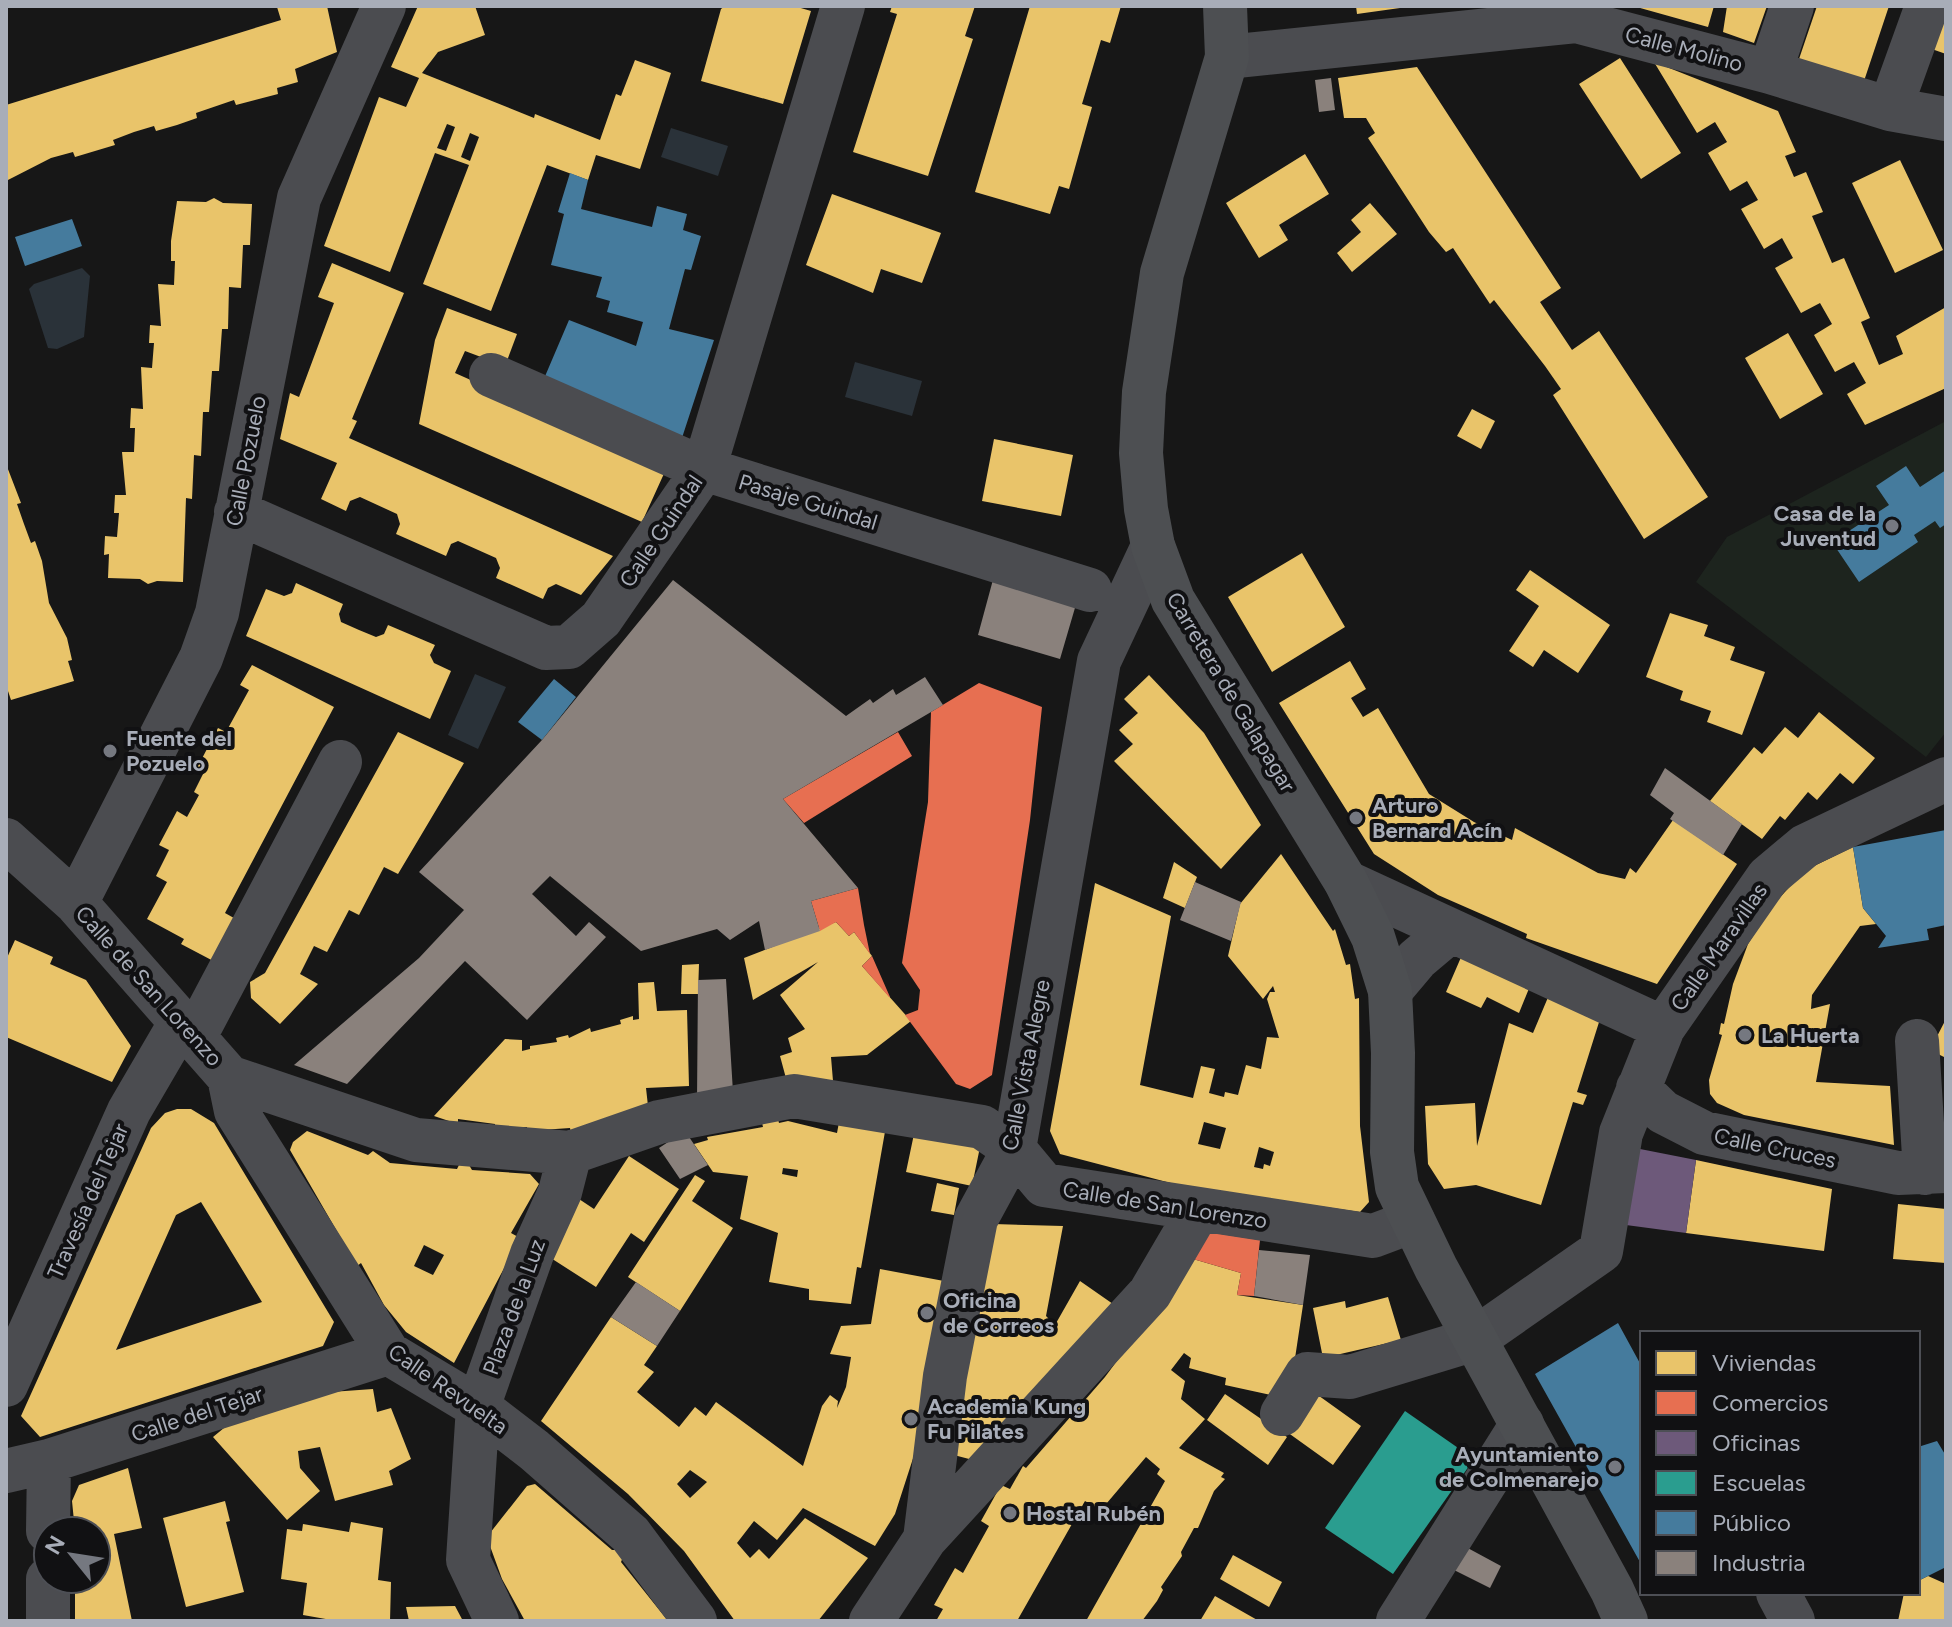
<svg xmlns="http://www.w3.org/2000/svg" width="1952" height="1627" font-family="Figtree,sans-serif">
<rect width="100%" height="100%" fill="#171717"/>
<path fill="#1d241e" d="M1946 421V732L1926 757 1696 582 1727 537Z"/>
<path fill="#2a3239" d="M671 128 728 146 718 176 661 157Z
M82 268 90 276 84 337 57 349 48 348 29 289 34 284Z
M855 362 922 381 912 416 845 397Z
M475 674 506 687 478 749 448 735Z"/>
<path fill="#e9c46a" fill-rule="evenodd" d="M327 6 337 52 295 69 298 82 277 88 278 94 236 105 234 100 196 113 197 118 177 125 156 131 154 126 134 132 113 140 115 145 75 157 73 152 51 158 6 181V105L281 20 277 7Z
M418 6H475L485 35 438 52 422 73 534 118 535 114 600 140 616 94 621 96 635 60 671 73 640 169 596 155 588 180 547 165 491 311 423 284 469 165 435 153 390 272 324 246 379 97 406 107 419 78 391 67ZM447 124 455 127 446 151 437 148ZM470 133 479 137 470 161 461 157Z
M725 6H794L811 11 783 104 701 81 721 9Z
M892 6H975L965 36 973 39 928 176 853 152 897 14 890 12Z
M1030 6H1121L1110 43 1101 40 1082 104 1092 107 1069 189 1059 186 1050 214 975 192Z
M1356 6H1400V8L1357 14Z
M1633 6H1714L1708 27Z
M1727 6H1767L1754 43 1723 32Z
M1817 6H1889L1864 81 1799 59Z
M1946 6V54L1926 47Z
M1620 58 1681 153 1641 179 1579 84Z
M1654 62 1778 111 1796 152 1785 156 1794 177 1806 172 1823 212 1812 216 1832 263 1844 258 1870 318 1861 322 1879 365 1903 354 1896 336 1946 307V388L1865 425 1847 394 1866 383 1854 362 1835 372 1814 335 1832 324 1820 303 1801 313 1775 268 1793 258 1782 238 1764 249 1741 209 1758 200 1747 181 1730 191 1708 153 1727 142 1715 122 1697 133Z
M1417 67 1561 288 1540 302 1572 350 1599 331 1708 497 1644 539 1553 395 1561 389 1545 366 1494 300 1490 304 1453 248 1446 252 1429 232 1368 138 1375 133 1366 118H1344L1338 78Z
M1305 154 1329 194 1279 225 1288 240 1259 258 1226 203Z
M1900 160 1943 250 1895 273 1852 183Z
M832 194 941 233 922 283 881 269 873 293 806 265Z
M214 198 223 203 252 204 250 245H243L241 288 229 287 228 329H222L219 371H212L209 412H203L201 456 194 455 192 499 186 498 183 582 157 581 148 584 140 579 108 578 109 554 104 555 105 536 117 537 119 513H114L115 495H126L122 452H134L135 428H130L131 408 143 409 141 367 152 368 154 343H149L150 325 161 326 158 284 174 285 175 261H171V241L177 201 206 202Z
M1370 203 1397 234 1352 272 1337 253 1361 232 1351 220Z
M332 263 404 293 352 419 357 421 349 438 613 556 581 595 556 584 548 588 543 599 496 578 500 568 496 558 458 541 451 544 446 556 396 534 400 524 397 514 360 497 350 501 346 511 321 499 337 463 280 439 290 393 299 397 334 303 318 297Z
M447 308 517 334 505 366 465 351 455 373 667 467 642 522 419 424 435 340Z
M1788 333 1823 394 1780 419 1745 358Z
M1472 409 1495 421 1481 449 1457 436Z
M994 439 1073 455 1061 516 982 501Z
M6 464 21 503 17 504 24 524 31 543 35 541 42 561 49 603 67 638 72 660 68 661 74 681 11 700 6 685Z
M1302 553 1345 627 1272 672 1228 597Z
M1530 570 1610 625 1578 673 1544 650 1533 667 1509 651 1539 606 1516 590Z
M296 583 343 604 339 614 341 622 359 630 376 637 384 634 388 625 435 645 430 655 434 663 451 671 430 719 246 636 266 589 284 596 292 593Z
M1670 613 1708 625 1704 636 1735 647 1730 660 1765 672 1742 735 1707 722 1711 711 1680 700 1683 691 1646 677Z
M1350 661 1366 689 1351 698 1363 717 1378 708 1429 794 1474 822 1512 840 1515 828 1598 873 1625 879 1630 868 1636 873 1673 820 1737 864 1657 984 1526 938 1527 934 1438 895 1374 854 1279 703Z
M252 665 334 707 225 913 241 922 219 964 181 944 184 939 147 919 167 882 156 876 169 850 159 845 177 811 187 817 199 795 194 792 204 772 197 768 218 728 226 732 249 690 240 685Z
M1149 675 1204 733 1261 825 1221 869 1114 761 1133 744 1119 730 1138 713 1124 699Z
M1819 712 1875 758 1853 784 1840 773 1817 800 1808 792 1785 820 1780 816 1762 839 1710 801 1754 747 1762 754 1785 727 1798 738Z
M398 732 464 763 398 874 384 867 359 915 349 910 327 952 314 946 300 974 318 984 280 1024 251 998 250 982 265 973Z
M1853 847 1863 908 1876 924 1860 926 1812 995 1811 1009 1830 1004 1816 1082 1890 1086 1894 1145 1744 1115 1717 1103 1710 1094 1709 1080 1722 1035 1719 1034 1721 1023 1724 1024 1733 984 1748 944 1771 907 1797 879 1810 868Z
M1281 854 1333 931 1335 929 1346 965 1350 964 1355 999 1359 998 1360 1126 1369 1202 1360 1212 1186 1187 1060 1154 1050 1131 1095 883 1171 916 1140 1085 1193 1098 1201 1066 1215 1069 1209 1093 1224 1097 1225 1092 1238 1095 1246 1065 1261 1069 1267 1037 1279 1038 1267 999 1270 992H1275L1273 986 1263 999 1228 956 1240 904ZM1204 1122 1226 1128 1220 1149 1198 1144ZM1259 1147 1274 1152 1270 1166 1264 1164 1263 1169 1254 1167Z
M1174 862 1197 877 1185 908 1163 898Z
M836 922 849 936 854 932 872 956 862 966 911 1021 867 1055 831 1057 833 1081 787 1082 780 1056 792 1052 788 1038 805 1029 780 995 818 962 753 1000 744 958Z
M15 940 53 957 50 964 86 980 131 1046 112 1082 6 1037V960Z
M1462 955 1530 986 1519 1013 1487 997 1481 1008 1446 992Z
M699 964 698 994H681L682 965Z
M654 982 657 1011 687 1010 689 1086 646 1088 648 1106 571 1133 570 1128 527 1131V1127L495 1128V1124L458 1119V1124L434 1116 505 1039 522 1040V1051L530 1049V1046L557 1042 556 1038 568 1035 569 1038 590 1028 591 1032 621 1024 620 1020 633 1016V1020L639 1019 638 983Z
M1549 995 1600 1019 1577 1092 1587 1095 1583 1105 1573 1102 1541 1205 1476 1185 1444 1189 1428 1164 1425 1106 1475 1103 1477 1146 1509 1023 1533 1033Z
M1946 1019V1058L1930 1050Z
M177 1109H191L214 1123 334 1322 323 1346 40 1437 21 1416 151 1128 165 1113ZM201 1202 262 1302 116 1350 176 1215Z
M840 1117 886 1126 861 1268 857 1267 851 1304 809 1300V1289L769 1282 778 1233 740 1219 748 1176 713 1172 694 1144 708 1140 707 1137 763 1127 762 1123 778 1119 779 1123 788 1121 837 1133ZM783 1168 798 1170 797 1177 782 1174Z
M307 1131 368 1155 373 1151 390 1163 457 1169 459 1165H469L472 1170 530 1174 539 1184 511 1233 520 1238 454 1363 406 1332 384 1305 361 1263 357 1266 290 1150 293 1142ZM424 1245 444 1255 433 1275 414 1266Z
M914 1134 980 1147 972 1186 906 1172Z
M629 1156 679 1189 644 1242 631 1233 596 1287 543 1253 579 1199 594 1209Z
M1696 1160 1832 1189 1824 1251 1686 1233Z
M695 1175 705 1181 692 1201 733 1228 680 1311 628 1277Z
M937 1183 959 1188 954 1215 931 1211Z
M1898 1204 1946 1209V1263L1893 1259Z
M993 1224 1063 1226 1046 1316 1055 1325 1080 1281 1113 1304 973 1460 950 1454Z
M1193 1259 1241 1273 1237 1295 1303 1305 1294 1365 1280 1397 1225 1385 1226 1378 1189 1368 1191 1358 1184 1353 1171 1370 1185 1381 1181 1399 1205 1419 1179 1448 1224 1473 1221 1477 1225 1479 1214 1491 1198 1528H1194L1181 1552 1182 1556 1161 1587 1163 1590 1157 1601 1142 1621H1086L1165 1481 1157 1474 1160 1469 1146 1457 1101 1510 1085 1501 1017 1621H936L943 1609 934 1605 955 1568 963 1573 989 1526 981 1521 1001 1485 1010 1489 1023 1466 1026 1468 1105 1377Z
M880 1269 944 1281 918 1443 895 1514 875 1546 803 1508 777 1540 754 1521 737 1543 750 1558 759 1549 769 1559 805 1518 868 1558 818 1621H735L684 1551 628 1494 541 1421 611 1317 657 1346 644 1365 654 1372 637 1392 679 1427 695 1407 706 1416 716 1402 803 1466 822 1406 830 1395 838 1401 837 1408 846 1387 851 1357 830 1354 841 1326 871 1324ZM690 1470 707 1482 690 1498 677 1484Z
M1388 1297 1401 1340 1323 1358 1313 1308 1345 1301 1346 1308Z
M373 1389 377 1412 391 1408 411 1459 389 1471 393 1485 335 1501 320 1447 298 1451 300 1468 320 1491 287 1520 213 1437 247 1409 317 1393Z
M1315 1393 1361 1426 1333 1465 1287 1432Z
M1225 1394 1287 1437 1268 1465 1207 1420Z
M128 1468 142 1528 114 1534 132 1621H75V1582L69 1579H96V1531H75L72 1501 79 1485Z
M535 1484 612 1550H617L623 1557 621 1562 668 1621H525L502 1579 490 1546V1533L527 1486Z
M225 1501 230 1521 226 1522 244 1592 186 1607 163 1518Z
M351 1522 383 1528 378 1580 391 1582 390 1621H337L303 1615 307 1583 281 1579 287 1529 302 1531 303 1524 349 1532Z
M1233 1555 1282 1582 1269 1607 1220 1579Z
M1928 1576 1946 1584V1621H1898L1904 1593H1918V1581Z
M1215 1596 1259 1621H1200Z
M455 1606 463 1621H409L406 1607Z"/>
<path fill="#e76f51" d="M979 683 1042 707 1030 820 992 1075 970 1089 956 1084 905 1015 918 1010 920 990 902 963 928 802 931 712Z
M898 732 912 756 804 823 783 799Z
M858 888 864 925 870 954 854 932 849 936 836 922 820 931 811 901Z
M872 956 890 997H889L862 966Z
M1201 1231 1260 1240 1254 1296 1237 1295 1241 1273 1193 1259Z"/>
<path fill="#6d597a" d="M1635 1148 1696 1160 1686 1233 1626 1225Z"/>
<path fill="#2a9d8f" d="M1405 1411 1474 1459 1393 1574 1325 1528Z"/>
<path fill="#457b9d" d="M570 173 588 180 581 209 652 227 657 206 687 214 683 230 701 236 691 270 685 269 669 329 714 340 679 447 543 381 569 320 636 346 643 322 607 312 610 301 596 297 602 277 551 265 564 214 558 212Z
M72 219 82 246 25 266 15 237Z
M1906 466 1920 487 1946 470V524L1940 528 1935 521 1914 535 1918 542 1859 582 1832 542 1889 505 1876 486Z
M554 679 576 697 542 740 518 722Z
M1946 830V925L1927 929 1929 940 1878 948 1886 936 1863 908 1853 847Z
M1618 1323 1642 1367 1640 1562 1535 1374Z
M1937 1441 1946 1456V1567L1918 1581V1447Z"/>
<path fill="#8a817c" d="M1331 78 1335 110 1319 112 1315 80Z
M994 576 1077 601 1060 659 978 635Z
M673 580 846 716 870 699 873 703 893 689 896 695 925 677 943 705 783 799 858 888 811 901 820 931 765 950 759 921 730 940 717 929 641 951 550 876 532 894 576 936 589 922 606 937 527 1020 465 961 347 1084 294 1065 419 958 464 910 419 872 542 740Z
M1665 768 1742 824 1723 855 1670 819 1674 813 1650 795Z
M1195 882 1241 902 1231 941 1180 920Z
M726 979 733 1092 697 1100 698 980Z
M685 1131 708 1165 680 1179 659 1148Z
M1259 1250 1310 1255 1303 1305 1254 1296Z
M636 1282 680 1311 657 1346 611 1317Z
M1464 1546 1501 1566 1490 1588 1452 1569Z"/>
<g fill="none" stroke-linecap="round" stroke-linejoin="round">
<path stroke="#4b4c50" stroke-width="44" d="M1227 57 1576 21 1770 72 1890 109 1946 119
M1770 72 1792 6
M1890 109 1927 6
M491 375 704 469 1090 590
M236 512 546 648 569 647 601 619 704 469 843 6
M6 840 76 903 229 1077 416 1140 570 1153 659 1122 794 1096 982 1127 1014 1149 1044 1185 1373 1236 1413 1221
M1346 882 1663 1028
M76 903 201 658 217 613 299 198 384 6
M1390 991 1417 959 1449 932
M194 1038 340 762
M1917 1041 1925 1173
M229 1077 236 1111 388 1353 478 1407 534 1450 630 1534 695 1621
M1638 1088 1663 1112 1704 1133 1898 1173 1946 1171
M6 1385 129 1111 181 1022
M1282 1414 1307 1374 1350 1377 1475 1339 1601 1251 1621 1133 1663 1028 1768 877 1805 846 1946 779
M6 1471 49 1461 388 1353
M48 1531 49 1461
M925 1539 1150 1293 1198 1211
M1778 1593 1793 1621
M48 1621V1579
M497 1621 468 1560 478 1407 532 1254 560 1192 570 1153
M871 1621 925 1539 945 1376 976 1219 1014 1149 1099 661 1153 546
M1398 1621 1522 1424"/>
<path stroke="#4d4f52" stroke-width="44" d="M1225 6 1227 57 1162 273 1144 392 1141 453 1146 509 1153 546 1173 600 1346 882 1373 937 1390 991 1393 1053 1392 1152 1397 1187 1436 1268 1612 1590 1626 1621"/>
</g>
<g fill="#757880" stroke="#111113" stroke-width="3">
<circle cx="1892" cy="526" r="8"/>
<circle cx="110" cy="751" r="8"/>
<circle cx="1356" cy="818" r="8"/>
<circle cx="1745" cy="1035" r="8"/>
<circle cx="927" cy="1313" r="8"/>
<circle cx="911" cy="1419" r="8"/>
<circle cx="1615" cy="1467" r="8"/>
<circle cx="1010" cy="1513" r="8"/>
</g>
<g text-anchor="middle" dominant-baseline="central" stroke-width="8" stroke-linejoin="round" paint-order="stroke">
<g font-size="22" fill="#a8adb8" stroke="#111113">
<text transform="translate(1684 49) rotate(15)">Calle Molino</text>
<text transform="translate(246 461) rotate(-79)">Calle Pozuelo</text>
<text transform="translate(808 502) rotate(17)">Pasaje Guindal</text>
<text transform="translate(661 531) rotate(-56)">Calle Guindal</text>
<text transform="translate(1231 692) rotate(59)">Carretera de Galapagar</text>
<text transform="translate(1719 947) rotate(-55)">Calle Maravillas</text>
<text transform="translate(149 986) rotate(48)">Calle de San Lorenzo</text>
<text transform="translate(1026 1065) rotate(-79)">Calle Vista Alegre</text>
<text transform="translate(1775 1148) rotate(12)">Calle Cruces</text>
<text transform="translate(88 1201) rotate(-66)">Travesía del Tejar</text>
<text transform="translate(1165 1205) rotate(9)">Calle de San Lorenzo</text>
<text transform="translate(514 1307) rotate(-70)">Plaza de la Luz</text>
<text transform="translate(448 1389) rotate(35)">Calle Revuelta</text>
<text transform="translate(197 1414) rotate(-18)">Calle del Tejar</text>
</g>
<g font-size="22" font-weight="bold" fill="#a8adb8" stroke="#111113" text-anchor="start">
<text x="1876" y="513" text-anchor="end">Casa de la<tspan x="1876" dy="25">Juventud</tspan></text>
<text x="126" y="738">Fuente del<tspan x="126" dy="25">Pozuelo</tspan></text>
<text x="1372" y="805">Arturo<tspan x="1372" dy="25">Bernard Acín</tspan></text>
<text x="1761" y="1035">La Huerta</text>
<text x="943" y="1300">Oficina<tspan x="943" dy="25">de Correos</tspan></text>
<text x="927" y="1406">Academia Kung<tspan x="927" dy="25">Fu Pilates</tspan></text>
<text x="1599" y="1454" text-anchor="end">Ayuntamiento<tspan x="1599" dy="25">de Colmenarejo</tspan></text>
<text x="1026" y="1513">Hostal Rubén</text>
</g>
</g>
<rect width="1952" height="1627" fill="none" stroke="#a8adb8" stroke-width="16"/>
<rect x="1640" y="1331" width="280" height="264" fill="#111113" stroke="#4d4f55" stroke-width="2"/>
<rect x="1656" y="1351" width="40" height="24" fill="#e9c46a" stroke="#4d4f55" stroke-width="2"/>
<text x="1712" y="1371" font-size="24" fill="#a8adb8">Viviendas</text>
<rect x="1656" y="1391" width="40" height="24" fill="#e76f51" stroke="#4d4f55" stroke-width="2"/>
<text x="1712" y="1411" font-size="24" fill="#a8adb8">Comercios</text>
<rect x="1656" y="1431" width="40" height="24" fill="#6d597a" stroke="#4d4f55" stroke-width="2"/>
<text x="1712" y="1451" font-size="24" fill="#a8adb8">Oficinas</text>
<rect x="1656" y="1471" width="40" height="24" fill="#2a9d8f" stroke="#4d4f55" stroke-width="2"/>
<text x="1712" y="1491" font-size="24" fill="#a8adb8">Escuelas</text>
<rect x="1656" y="1511" width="40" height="24" fill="#457b9d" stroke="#4d4f55" stroke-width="2"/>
<text x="1712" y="1531" font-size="24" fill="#a8adb8">Público</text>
<rect x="1656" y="1551" width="40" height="24" fill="#8a817c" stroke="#4d4f55" stroke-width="2"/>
<text x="1712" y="1571" font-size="24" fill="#a8adb8">Industria</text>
<g transform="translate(72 1555) rotate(300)"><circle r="38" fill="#111113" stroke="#4d4f55" stroke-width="2"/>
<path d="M0-6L14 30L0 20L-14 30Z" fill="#757880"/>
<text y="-12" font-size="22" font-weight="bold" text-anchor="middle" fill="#a8adb8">N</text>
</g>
</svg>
